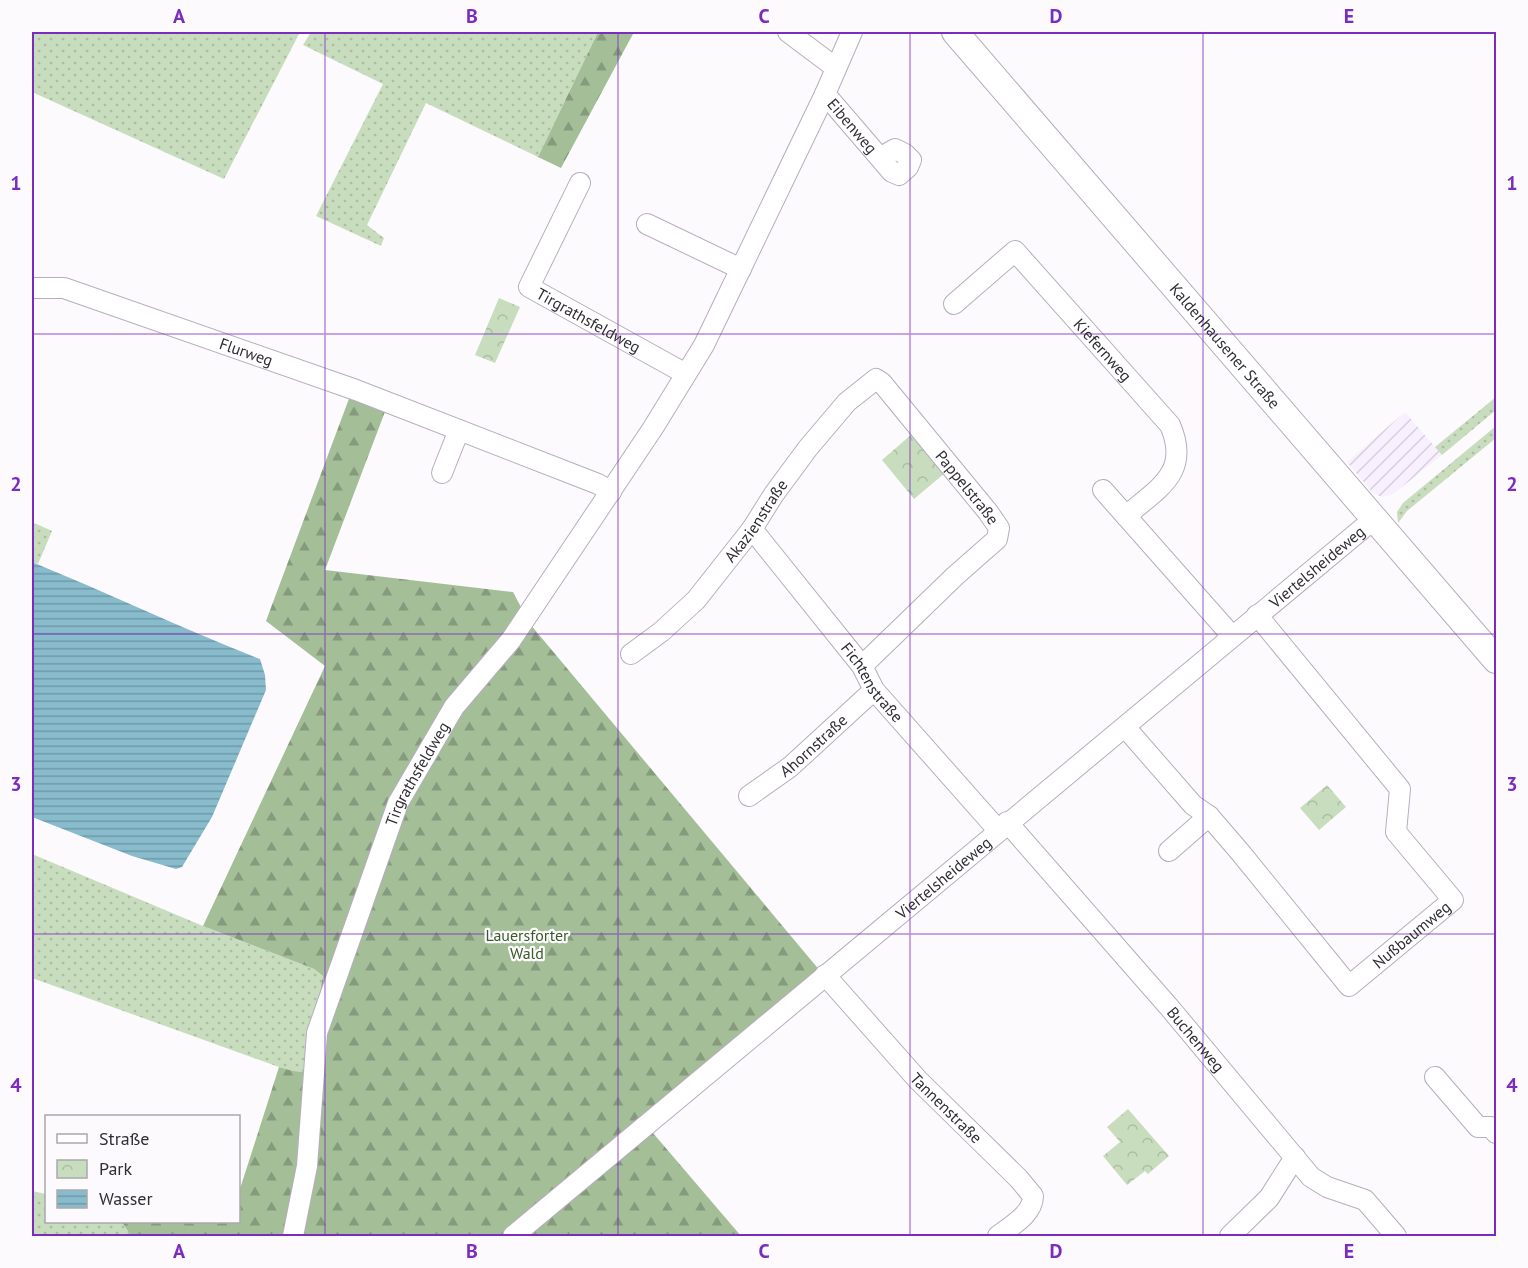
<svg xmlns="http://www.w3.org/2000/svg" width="1528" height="1268" font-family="'PT Sans',sans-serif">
<defs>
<pattern id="industrial-furrows" width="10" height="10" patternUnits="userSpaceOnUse" patternTransform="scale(1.5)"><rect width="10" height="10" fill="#f8f0ff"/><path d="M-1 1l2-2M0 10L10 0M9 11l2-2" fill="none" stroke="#d5cedb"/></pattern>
<pattern id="grass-dots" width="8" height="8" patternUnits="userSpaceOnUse" patternTransform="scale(1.5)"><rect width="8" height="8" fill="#c7ddbd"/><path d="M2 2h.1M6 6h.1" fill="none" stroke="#abbea3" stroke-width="1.8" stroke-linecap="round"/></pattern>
<pattern id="forest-firs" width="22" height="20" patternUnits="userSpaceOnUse" patternTransform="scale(1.5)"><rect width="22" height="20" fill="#a4be98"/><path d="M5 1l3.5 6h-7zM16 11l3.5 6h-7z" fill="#869b7d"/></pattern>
<pattern id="park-crowns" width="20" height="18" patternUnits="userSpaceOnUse" patternTransform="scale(1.5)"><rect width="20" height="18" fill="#c7ddbd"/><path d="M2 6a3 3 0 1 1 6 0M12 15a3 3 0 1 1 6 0" fill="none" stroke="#abbea3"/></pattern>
<pattern id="water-rules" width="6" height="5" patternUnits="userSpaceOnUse" patternTransform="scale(1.5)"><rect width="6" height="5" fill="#88bccd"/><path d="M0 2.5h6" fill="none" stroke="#7099a7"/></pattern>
</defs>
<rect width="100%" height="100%" fill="#fcfafd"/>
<path fill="url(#industrial-furrows)" d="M1405 412 1442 455 1393 494 1381 497 1372 492 1347 462Z"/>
<path fill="url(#grass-dots)" d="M32 32H300L224 179 32 92Z
M311 32H598L538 157 426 103 367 225 384 238 381 246 316 216 383 84 303 45Z
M1496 397V410L1442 455 1435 447Z
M1496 426V438L1407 511 1398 523 1397 512 1403 503Z
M32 522 52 531 38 564 32 562Z
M32 854 203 926 314 969 323 976 305 1072 293 1071 279 1067 32 978Z
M32 1191 46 1194V1222H122L131 1236H32Z"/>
<path fill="url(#forest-firs)" d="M598 32H634L561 168 538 157Z
M350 396 386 409 325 570 513 592 530 624 821 972 641 1119 741 1236H131L122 1222H238L239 1192 279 1067 293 1071 305 1072 323 976 314 969 203 926 325 666 266 621Z"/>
<path fill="url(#park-crowns)" d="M499 298 520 307 495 363 475 355Z
M912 434 945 473 914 499 882 460Z
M1327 785 1346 807 1319 830 1300 808Z
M1128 1109 1169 1156 1148 1174 1145 1171 1127 1185 1103 1156 1120 1142 1107 1127Z"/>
<path fill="url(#water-rules)" d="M32 562C108 593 183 629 260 659L265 675 266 690 212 817 182 867 176 869 132 856 32 817Z"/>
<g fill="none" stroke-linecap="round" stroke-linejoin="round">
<defs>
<g id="minor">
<path d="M788 32 836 68"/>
<path id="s1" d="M825 94 892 172 899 175 908 167 911 160 905 154 895 149 880 158"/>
<path id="s2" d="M580 183 529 287 686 374"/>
<path d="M647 224 741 269"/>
<path id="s3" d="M32 288H64L356 390 598 484 611 492"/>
<path id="s4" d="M954 304 1015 251 1170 425C1191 473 1158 488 1126 516"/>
<path d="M442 473 459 430"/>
<path d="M1103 490 1232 636"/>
<path id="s5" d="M752 529 862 666 874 690 998 830"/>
<path id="s6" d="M631 654 661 632 696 600 752 529 774 494 808 448 847 402 876 379 882 383 988 512 999 528 997 539 955 576 862 666"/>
<path id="s7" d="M1125 727 1193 805 1209 816 1240 852 1349 986 1453 900 1396 832 1400 789 1257 615"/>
<path id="s8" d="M749 796 790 767 874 690"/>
<path id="s9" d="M1007 822 1169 1007 1311 1177 1327 1187 1365 1200 1396 1236"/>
<path d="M1169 851 1209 816"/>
<path id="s10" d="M825 975 918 1080 1019 1179 1033 1196C1033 1214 1011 1226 998 1236"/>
<path d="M1435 1077 1478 1127H1491L1496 1133"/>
<path id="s11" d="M293 1236 307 1166 317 1033 398 803 454 707 511 640 653 428 704 345 825 94 852 32"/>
<path id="s12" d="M513 1236 1374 519"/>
<path d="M1230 1236 1269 1198 1295 1157"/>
</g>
<g id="major">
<path id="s13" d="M955 32 1496 660"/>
</g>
</defs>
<use href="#minor" stroke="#b6adbe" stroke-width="22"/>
<use href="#major" stroke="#b6adbe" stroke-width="28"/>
<use href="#minor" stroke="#fff" stroke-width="20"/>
<use href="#major" stroke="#fff" stroke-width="26"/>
</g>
<path fill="none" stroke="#7b2cbf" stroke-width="1.5" stroke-opacity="0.55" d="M325 32V1236M618 32V1236M910 32V1236M1203 32V1236M32 334H1496M32 634H1496M32 934H1496"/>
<g text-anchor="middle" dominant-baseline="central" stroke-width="4.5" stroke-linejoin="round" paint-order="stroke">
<g font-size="16" fill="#312d34" stroke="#fcfafd">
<text stroke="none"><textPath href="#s1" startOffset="42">Eibenweg</textPath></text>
<text stroke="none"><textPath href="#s2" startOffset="184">Tirgrathsfeldweg</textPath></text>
<text stroke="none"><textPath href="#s13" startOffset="414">Kaldenhausener Straße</textPath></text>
<text stroke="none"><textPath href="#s4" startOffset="213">Kiefernweg</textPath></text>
<text stroke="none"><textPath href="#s3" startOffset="225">Flurweg</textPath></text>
<text stroke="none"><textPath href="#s6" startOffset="513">Pappelstraße</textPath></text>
<text stroke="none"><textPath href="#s6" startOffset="184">Akazienstraße</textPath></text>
<text stroke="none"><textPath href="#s12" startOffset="1046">Viertelsheideweg</textPath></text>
<text stroke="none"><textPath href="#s5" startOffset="195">Fichtenstraße</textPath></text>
<text stroke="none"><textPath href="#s8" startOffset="82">Ahornstraße</textPath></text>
<text stroke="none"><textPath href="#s11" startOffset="483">Tirgrathsfeldweg</textPath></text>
<text stroke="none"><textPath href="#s12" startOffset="560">Viertelsheideweg</textPath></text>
<text stroke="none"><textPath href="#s7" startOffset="424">Nußbaumweg</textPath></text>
<text stroke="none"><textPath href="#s9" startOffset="288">Buchenweg</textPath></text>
<text stroke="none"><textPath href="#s10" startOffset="180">Tannenstraße</textPath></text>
</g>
<g font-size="16" fill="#385a25" stroke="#fcfafd">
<text x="527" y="935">Lauersforter<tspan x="527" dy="18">Wald</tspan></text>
</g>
</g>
<rect width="1528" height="1268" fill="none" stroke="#fcfafd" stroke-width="66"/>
<rect x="45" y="1115" width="195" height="108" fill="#fcfafd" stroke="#aba8ad" stroke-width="1.5"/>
<rect x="57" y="1134" width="30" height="9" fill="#ffffff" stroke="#aba8ad" stroke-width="1.5"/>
<text x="99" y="1145" font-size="18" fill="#312d34">Straße</text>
<rect x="57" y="1160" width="30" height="18" fill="url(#park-crowns)" stroke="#aba8ad" stroke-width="1.5"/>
<text x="99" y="1175" font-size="18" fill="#312d34">Park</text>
<rect x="57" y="1190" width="30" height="18" fill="url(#water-rules)" stroke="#aba8ad" stroke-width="1.5"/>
<text x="99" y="1205" font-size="18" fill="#312d34">Wasser</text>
<rect x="33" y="33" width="1462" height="1202" fill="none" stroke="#7b2cbf" stroke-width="2"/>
<g font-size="20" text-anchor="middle" font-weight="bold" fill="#7b2cbf">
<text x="179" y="23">A</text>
<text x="472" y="23">B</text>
<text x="764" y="23">C</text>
<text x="1056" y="23">D</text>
<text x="1349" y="23">E</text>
<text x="16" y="190">1</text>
<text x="1512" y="190">1</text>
<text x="16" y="491">2</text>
<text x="1512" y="491">2</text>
<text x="16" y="791">3</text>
<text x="1512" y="791">3</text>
<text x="16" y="1092">4</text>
<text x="1512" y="1092">4</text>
<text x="179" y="1258">A</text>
<text x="472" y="1258">B</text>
<text x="764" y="1258">C</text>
<text x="1056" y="1258">D</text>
<text x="1349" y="1258">E</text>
</g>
</svg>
